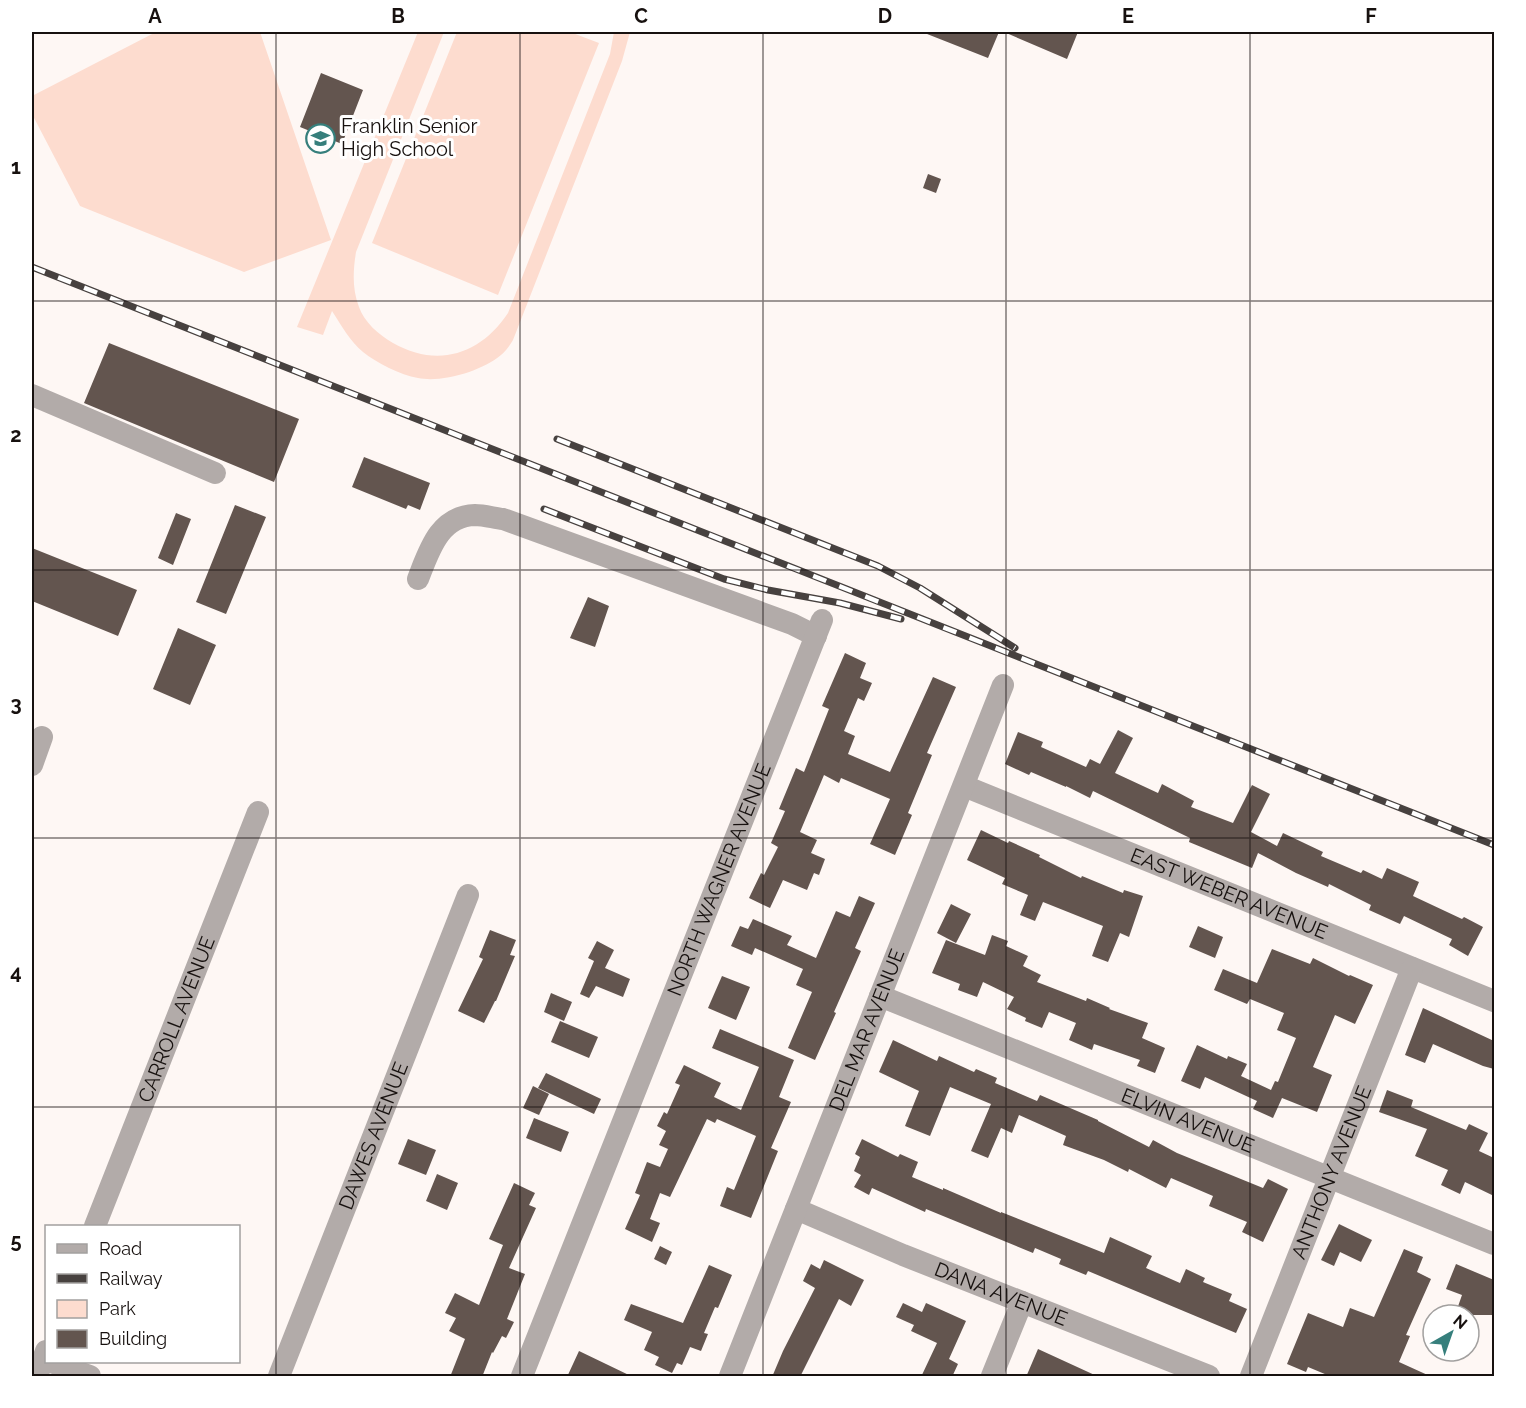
<svg xmlns="http://www.w3.org/2000/svg" width="1526" height="1408" font-family="Raleway,sans-serif">
<rect width="100%" height="100%" fill="#fef7f4"/>
<path fill="#fddccf" d="M156 32H260L331 240 244 272 80 206 32 114V96Z
M418 32H444L356 252C353 271 352 289 359 307 364 322 379 335 393 343 437 368 480 355 508 313L610 54 614 32H630L622 61 513 340C510 345 506 351 501 355 482 371 442 383 418 378 400 375 377 363 363 352 350 341 341 325 332 311L323 335 297 327Z
M457 32H570L599 43 498 295 372 243Z"/>
<path fill="#63554f" d="M922 32H999L988 58Z
M1004 32H1078L1067 59Z
M321 73 363 90 342 144 300 127Z
M928 174 941 179 936 193 923 188Z
M109 343 299 419 274 482 84 403Z
M364 457 430 483 420 510 408 505 406 509 352 487Z
M235 505 266 517 226 614 196 602Z
M176 513 191 519 173 565 158 558Z
M32 548 137 590 118 636 32 601Z
M588 597 609 606 595 647 570 638Z
M178 628 216 645 190 705 153 689Z
M845 653 866 663 860 678 872 683 864 701 858 698 844 731 855 736 848 754 890 772 933 677 956 687 927 753 932 755 908 813 912 815 895 855 870 844 890 799 841 778 839 783 824 775 800 832 817 840 811 853 825 859 819 875 814 873 807 890 783 880 770 908 749 898 761 873 764 875 778 847 771 843 785 811 779 809 796 768 804 772 829 709 822 706Z
M1118 730 1133 738 1115 773 1158 793 1162 784 1194 801 1191 807 1233 823 1252 785 1270 794 1251 832 1277 846 1283 833 1323 852 1321 856 1361 873 1363 870 1382 879 1387 868 1419 882 1413 896 1462 919 1464 917 1483 927 1468 956 1449 945 1452 939 1404 916 1400 924 1369 910 1371 905 1329 884 1328 887 1296 873 1258 853 1252 868 1189 842 1190 838 1093 791 1090 798 1066 786V787L1031 772 1029 775 1005 764 1018 732 1043 742 1041 747 1086 767 1090 759 1100 764Z
M981 830 1008 843 1009 841 1040 855 1039 857 1081 878 1082 876 1123 893 1124 890 1143 896 1129 937 1120 933 1108 962 1092 956 1103 926 1043 902 1035 921 1020 915 1028 895 1002 884 1005 878 967 860Z
M859 896 875 903 855 948 861 951 834 1012 836 1013 815 1060 788 1048 812 992 796 985 803 969 755 948 752 955 731 946 740 926 748 929 753 919 792 936 787 945 816 958 836 911 850 917Z
M951 904 971 914 956 943 937 933Z
M1198 926 1223 937 1215 958 1189 947Z
M490 930 516 940 510 955 515 956 496 1001H495L484 1023 458 1011 483 959 479 957Z
M992 935 1008 941 1006 946 1028 956 1023 966 1041 975 1037 982 1086 1001 1087 998 1110 1008 1109 1009 1148 1023 1142 1038 1165 1048 1155 1073 1137 1066 1140 1060 1094 1044 1092 1050 1069 1040 1076 1023 1049 1012 1042 1028 1025 1021 1026 1018 1007 1009 1014 997 983 982 977 997 958 990 960 984 932 973 946 940 985 955Z
M597 941 614 950 605 968 630 979 623 997 596 986 589 998 580 994 594 961 588 958Z
M1272 949 1310 964 1313 958 1349 976 1350 975 1373 985 1355 1024 1335 1015 1313 1067 1332 1075 1317 1112 1282 1098 1273 1118 1253 1109 1257 1101 1205 1077 1200 1089 1181 1081 1197 1045 1227 1059 1228 1056 1247 1064 1241 1076 1271 1090 1275 1081 1278 1082 1296 1038 1277 1030 1284 1013 1250 999 1247 1004 1214 990 1223 969 1257 983Z
M722 976 750 987 736 1020 708 1008Z
M551 993 572 1002 564 1021 544 1012Z
M1423 1008 1494 1041V1069L1483 1066 1433 1044 1425 1063 1405 1055Z
M560 1021 598 1037 589 1058 551 1042Z
M720 1029 794 1060 779 1097 791 1102 771 1148 778 1151 751 1218 720 1206 727 1187 734 1190 756 1136 717 1119 715 1123 707 1119 670 1197 660 1193 650 1219 660 1223 652 1242 625 1229 640 1195 635 1193 647 1162 660 1167 668 1149 659 1145 666 1131 657 1126 664 1112 667 1114 680 1085 675 1083 684 1065 721 1083 714 1097 741 1110 759 1067 712 1048Z
M893 1040 937 1061 939 1056 974 1072 976 1069 997 1078 995 1083 1037 1101 1040 1095 1098 1120V1121L1149 1147 1153 1140 1177 1153 1263 1188 1268 1179 1288 1189 1263 1242 1242 1232 1247 1222 1209 1206 1213 1196 1171 1178 1166 1188 1129 1169 1128 1172 1104 1160 1063 1145 1066 1136 1019 1115 1012 1133 1001 1128 988 1158 971 1151 991 1104 950 1087 930 1136 905 1126 919 1091 879 1072Z
M546 1073 601 1099 594 1114 538 1088Z
M533 1086 549 1094 539 1115 523 1108Z
M1387 1090 1413 1100 1411 1107 1466 1130 1469 1124 1488 1133 1479 1151 1494 1158V1196L1465 1182 1460 1194 1441 1185 1448 1170 1415 1156 1427 1129 1379 1112Z
M534 1118 569 1132 561 1152 526 1138Z
M408 1139 436 1150 426 1175 398 1164Z
M862 1139 898 1157 900 1154 918 1162 912 1177 943 1190V1188L1001 1213V1212L1104 1253 1110 1237 1152 1256 1146 1268 1180 1283 1186 1269 1205 1278 1203 1282 1232 1294 1229 1301 1247 1309 1236 1333 1088 1271 1086 1275 1059 1264 1061 1259 1035 1248 1033 1253 926 1209 925 1212 872 1188 869 1195 854 1187 861 1175 854 1171 860 1157 855 1154Z
M437 1174 458 1183 447 1210 426 1201Z
M514 1183 535 1193 529 1205 536 1208 509 1268 525 1274 507 1319 514 1322 506 1338 502 1336 493 1353 492 1352 482 1377H450L465 1339 449 1331 456 1318 445 1313 455 1293 479 1305 503 1245 489 1239Z
M1339 1224 1372 1240 1361 1262 1340 1252 1334 1266 1321 1260Z
M660 1246 672 1252 666 1265 654 1259Z
M1404 1249 1423 1257 1417 1272 1431 1279 1406 1335 1410 1336 1399 1362 1432 1377H1332L1308 1367 1306 1372 1287 1364 1308 1313 1343 1327 1350 1308 1374 1317Z
M824 1260 864 1280 851 1306 839 1299 800 1377H772L783 1351 815 1288 803 1281 811 1264 820 1269Z
M1456 1264 1494 1280V1315H1455L1462 1295 1446 1289Z
M709 1265 732 1275 718 1308 715 1307 704 1333 708 1334 701 1351 690 1347 682 1365 677 1363 672 1373 655 1365 659 1357 644 1350 652 1332 624 1320 631 1304 683 1323Z
M903 1303 922 1312 926 1303 966 1321 949 1359 958 1364 952 1377H921L937 1343 911 1331 914 1325 896 1317Z
M1038 1349 1099 1377H1026Z
M579 1351 633 1377H567Z"/>
<g fill="none" stroke-linecap="round" stroke-linejoin="round">
<g stroke="#b2aba9" stroke-width="22">
<path d="M32 395 215 473"/>
<path d="M418 579C429 551 439 516 475 515 484 515 494 518 503 519L792 624 816 636"/>
<path d="M32 765 42 737"/>
<path id="s1" d="M964 786 1494 1001"/>
<path id="s2" d="M880 996 1494 1244"/>
<path id="s3" d="M796 1209 903 1255 1209 1376"/>
<path id="s4" d="M95 1226 258 812"/>
<path d="M51 1362 90 1376"/>
<path d="M37 1376 46 1351"/>
<path id="s5" d="M279 1376 468 895"/>
<path id="s6" d="M522 1376 822 620"/>
<path id="s7" d="M730 1376 1003 685"/>
<path d="M992 1376 1022 1302"/>
<path id="s8" d="M1251 1376 1412 968"/>
</g>
<defs>
<path id="rail" d="M32 267 1494 845
M557 439 878 566 920 588 1015 648
M544 509 724 579 768 590 840 603 901 619"/>
</defs>
<use href="#rail" stroke="#47413f" stroke-width="7"/>
<use href="#rail" stroke="#fff" stroke-width="4.5" stroke-dasharray="14" stroke-linecap="butt"/>
</g>
<path fill="none" stroke="#17110f" stroke-width="1.5" stroke-opacity="0.55" d="M276 32V1376M520 32V1376M763 32V1376M1006 32V1376M1250 32V1376M32 301H1494M32 570H1494M32 838H1494M32 1107H1494"/>
<defs>
<symbol id="school-ring" viewBox="-11 -11 22 22"><circle r="9.5" fill="#fff" stroke="#367f7c" stroke-width="1.5"/><path d="M0-5L7-2L0 1L-7-2ZM-4 1L0 2.5L4 1V4Q0 6-4 4Z" fill="#367f7c"/></symbol>
</defs>
<g fill-rule="evenodd">
<use href="#school-ring" x="304" y="122" width="33" height="33"/>
</g>
<g text-anchor="middle" dominant-baseline="central" stroke-width="6" stroke-linejoin="round" paint-order="stroke">
<g font-size="20" fill="#17110f" stroke="#fff" text-anchor="start">
<text x="341" y="126">Franklin Senior<tspan x="341" dy="23">High School</tspan></text>
</g>
<g font-size="20" fill="#17110f" stroke="#fff">
<text stroke="none"><textPath href="#s6" startOffset="534">NORTH WAGNER AVENUE</textPath></text>
<text stroke="none"><textPath href="#s1" startOffset="286">EAST WEBER AVENUE</textPath></text>
<text stroke="none"><textPath href="#s4" startOffset="222">CARROLL AVENUE</textPath></text>
<text stroke="none"><textPath href="#s7" startOffset="372">DEL MAR AVENUE</textPath></text>
<text stroke="none"><textPath href="#s2" startOffset="332">ELVIN AVENUE</textPath></text>
<text stroke="none"><textPath href="#s5" startOffset="258">DAWES AVENUE</textPath></text>
<text stroke="none"><textPath href="#s8" startOffset="219">ANTHONY AVENUE</textPath></text>
<text stroke="none"><textPath href="#s3" startOffset="222">DANA AVENUE</textPath></text>
</g>
</g>
<rect width="1526" height="1408" fill="none" stroke="#ffffff" stroke-width="66"/>
<rect x="45" y="1225" width="195" height="138" fill="#ffffff" stroke="#a2a09f" stroke-width="1.5"/>
<rect x="57" y="1244" width="30" height="9" fill="#b2aba9" stroke="#a2a09f" stroke-width="1.5"/>
<text x="99" y="1255" font-size="18" fill="#17110f">Road</text>
<rect x="57" y="1274" width="30" height="9" fill="#47413f" stroke="#a2a09f" stroke-width="1.5"/>
<text x="99" y="1285" font-size="18" fill="#17110f">Railway</text>
<rect x="57" y="1300" width="30" height="18" fill="#fddccf" stroke="#a2a09f" stroke-width="1.5"/>
<text x="99" y="1315" font-size="18" fill="#17110f">Park</text>
<rect x="57" y="1330" width="30" height="18" fill="#63554f" stroke="#a2a09f" stroke-width="1.5"/>
<text x="99" y="1345" font-size="18" fill="#17110f">Building</text>
<g transform="translate(1451 1333) rotate(40)"><circle r="28" fill="#ffffff" stroke="#a2a09f" stroke-width="1.5"/>
<path d="M0-4.5L10 22L0 15L-10 22Z" fill="#367f7c"/>
<text y="-9" font-size="16" font-weight="bold" text-anchor="middle" fill="#17110f">N</text>
</g>
<rect x="33" y="33" width="1460" height="1342" fill="none" stroke="#17110f" stroke-width="2"/>
<g font-size="20" text-anchor="middle" font-weight="bold" fill="#17110f">
<text x="155" y="23">A</text>
<text x="398" y="23">B</text>
<text x="641" y="23">C</text>
<text x="885" y="23">D</text>
<text x="1128" y="23">E</text>
<text x="1371" y="23">F</text>
<text x="16" y="174">1</text>
<text x="16" y="442">2</text>
<text x="16" y="711">3</text>
<text x="16" y="979">4</text>
<text x="16" y="1248">5</text>
</g>
</svg>
